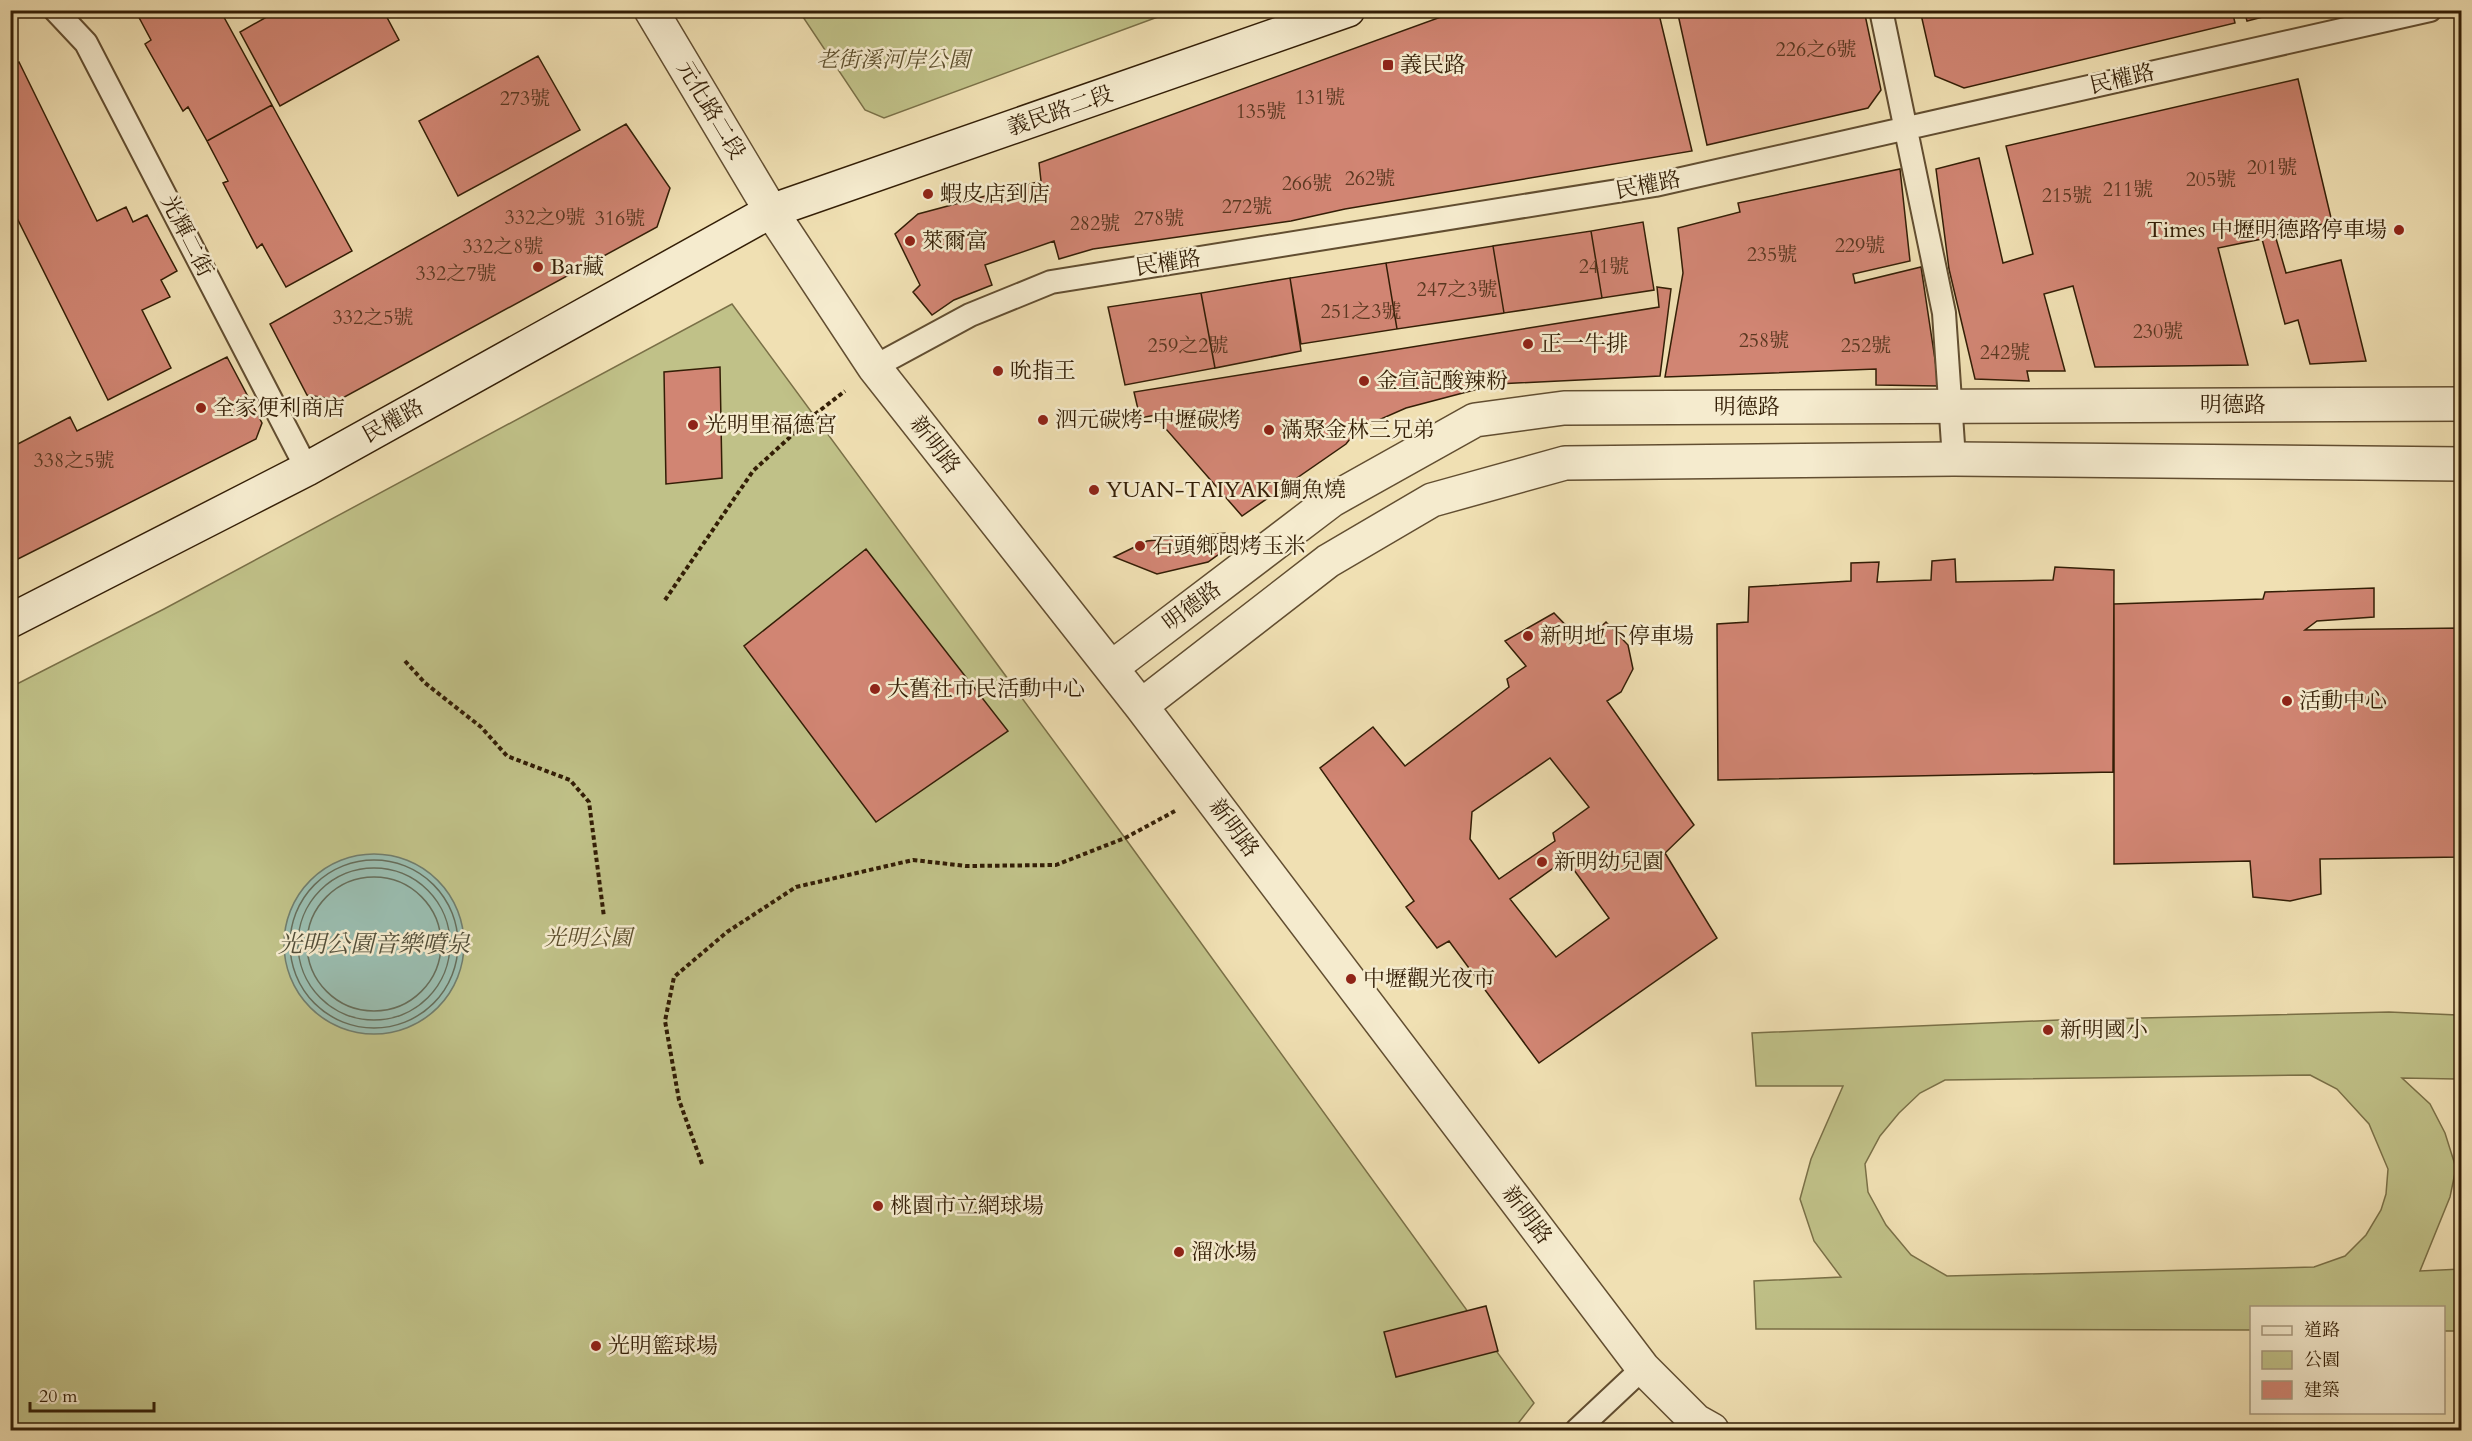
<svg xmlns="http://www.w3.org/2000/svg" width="2472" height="1441" font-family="Cardo,'Noto Serif TC',serif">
<rect width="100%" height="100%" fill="#f0e0b3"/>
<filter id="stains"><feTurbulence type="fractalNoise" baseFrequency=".00333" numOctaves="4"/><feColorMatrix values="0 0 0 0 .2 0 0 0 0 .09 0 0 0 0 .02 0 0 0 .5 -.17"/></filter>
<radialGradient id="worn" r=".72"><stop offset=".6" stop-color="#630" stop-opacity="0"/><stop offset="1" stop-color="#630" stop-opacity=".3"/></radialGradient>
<path fill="#c0c188" stroke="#7a7047" stroke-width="1.5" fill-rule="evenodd" d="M799 11H1174L884 118 865 110Z
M732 304 1125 838 1534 1403 1513 1430H11V687L164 609Z
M2389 1012 2457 1015 2456 1079 2402 1078 2430 1104 2445 1133 2456 1168 2450 1197 2420 1271 2461 1269V1331H2444V1308H2252L2251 1330 1756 1329 1754 1281 1841 1277 1814 1241 1800 1199 1811 1159 1843 1086H1756L1752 1033 2059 1020ZM2310 1075 2337 1089 2369 1124 2388 1169 2386 1194 2381 1210 2366 1235 2345 1256 2314 1267 1947 1276 1911 1255 1886 1225 1868 1192 1865 1164 1880 1136 1899 1113 1920 1093 1945 1080Z"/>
<path fill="#9abdb0" stroke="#717d6c" stroke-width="1.5" d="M284 944a90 90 0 1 1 180 0a90 90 0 1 1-180 0Z"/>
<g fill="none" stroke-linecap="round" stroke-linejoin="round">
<path stroke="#666e5b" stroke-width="1.5" d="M290 944a84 84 0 1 1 168 0a84 84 0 1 1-168 0Z
M298 944a76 76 0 1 1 152 0a76 76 0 1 1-152 0Z
M307 944a67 67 0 1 1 134 0a67 67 0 1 1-134 0Z"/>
</g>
<path fill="#d18573" stroke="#331e06" stroke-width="1.5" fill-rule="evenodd" d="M135 10H220L272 105 207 141 188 107 183 111 145 44 151 40Z
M279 10H383L399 40 280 106 240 32Z
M1460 10H1658L1692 151 1345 209 1291 221 1093 249 1059 259 1054 241 985 265 992 285 954 300 932 315 913 292 920 285 895 234 918 214 1041 181 1039 163Z
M1677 10H1864L1881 90 1868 108 1707 145Z
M1920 10H2232L2235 23 1964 88 1935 76Z
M2244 10H2290L2247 21Z
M538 56 580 130 458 196 419 121Z
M19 62 97 221 126 207 133 222 147 215 177 271 161 280 170 297 142 310 171 368 108 400 10 204V67Z
M2298 79 2332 222 2275 235 2286 273 2341 260 2366 361 2310 364 2298 320 2285 324 2262 239 2218 248 2248 365 2095 367 2073 286 2044 294 2065 371H2027L2029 381 1975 379 1949 269 1936 169 1979 158 2003 263 2033 254 2006 146Z
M272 105 352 251 286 287 262 244 257 248 223 183 228 181 207 141Z
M626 124 670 188 657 227 339 400 307 395 270 324Z
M1900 169 1910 261 1853 274 1855 283 1921 267 1939 386 1876 385V369L1665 377 1683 273 1678 228 1740 212 1738 203Z
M1643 222 1654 290 1602 298 1591 231Z
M1591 231 1602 298 1504 313 1493 246Z
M1493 246 1504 313 1397 329 1386 263Z
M1386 263 1397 329 1301 344 1290 278Z
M1290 278 1301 351 1215 368 1201 293Z
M1657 287 1671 289 1660 376 1497 384 1406 408 1358 429 1346 444 1242 516 1159 421 1172 412 1140 418 1134 392 1659 307Z
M1201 293 1215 368 1125 385 1108 307Z
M227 357 262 423 256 439 10 563V448L70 417 77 431Z
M720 367 722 478 666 484 664 372Z
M1225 533 1233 544 1208 562 1157 574 1114 557 1147 541Z
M866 549 1008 731 876 822 744 646Z
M1955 559 1956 582 2053 580 2055 567 2114 570 2113 772 1718 780 1717 624 1748 622 1749 587 1851 581V563L1879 562 1877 582 1931 580 1932 561Z
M2374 588V617L2317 621 2305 630 2462 628V857L2320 859 2321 894 2290 901 2253 897 2250 861 2114 864V604L2263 599 2265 592Z
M1554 613 1583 643 1606 622 1628 645 1633 669 1621 692 1607 701 1694 825 1665 853 1717 938 1539 1063 1449 941 1437 948 1406 907 1414 901 1320 768 1373 727 1405 766 1509 687 1507 679 1526 666 1505 641ZM1550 758 1589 807 1553 833 1555 841 1499 879 1470 839 1472 812ZM1566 859 1609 918 1556 957 1510 899Z
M1486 1306 1498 1351 1396 1377 1384 1332Z"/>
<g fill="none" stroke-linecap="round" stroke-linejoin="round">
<defs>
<path id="lane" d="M55 10 86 43 307 469
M1881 10 1944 313 1954 459
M874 367 970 315 1051 282 1655 185 2430 10
M1577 1430 1643 1368"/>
<path id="street" d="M651 10 771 211 874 367 1141 706 1643 1368 1696 1421 1712 1430
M1111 668 1332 500 1475 420 1564 408 2462 404
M1141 706 1328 561 1432 500 1565 463 1954 459 2462 464"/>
<path id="secondary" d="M10 621 307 469 771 211 1348 10"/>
</defs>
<use href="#lane" stroke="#624e31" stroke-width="26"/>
<use href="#street" stroke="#624e31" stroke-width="36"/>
<use href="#secondary" stroke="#331e06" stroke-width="36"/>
<path stroke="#331e06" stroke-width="4" stroke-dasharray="4.5 3" stroke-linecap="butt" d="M665 600 753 471 814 415 845 391
M405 661 425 683 481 727 507 756 570 780 589 802 604 917
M702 1164 679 1100 665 1021 674 977 727 932 796 887 913 860 966 866 1056 865 1125 838 1175 811"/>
<use href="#lane" stroke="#f5ebce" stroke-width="22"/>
<use href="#street" stroke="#f5ebce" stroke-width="33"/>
<use href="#secondary" stroke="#f5ebce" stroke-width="33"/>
</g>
<g fill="#8f2418" stroke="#f5ebce" stroke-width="2">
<rect x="1382" y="59" width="12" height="12" rx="3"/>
<circle cx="928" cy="194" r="6"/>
<circle cx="2399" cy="230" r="6"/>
<circle cx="910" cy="241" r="6"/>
<circle cx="538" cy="267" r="6"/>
<circle cx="1528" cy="344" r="6"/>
<circle cx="998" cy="371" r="6"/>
<circle cx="1364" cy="381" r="6"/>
<circle cx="201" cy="408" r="6"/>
<circle cx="1043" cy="420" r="6"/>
<circle cx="693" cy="425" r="6"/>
<circle cx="1269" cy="430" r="6"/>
<circle cx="1094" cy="490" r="6"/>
<circle cx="1140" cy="546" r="6"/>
<circle cx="1528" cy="636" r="6"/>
<circle cx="875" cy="689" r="6"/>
<circle cx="2287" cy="701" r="6"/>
<circle cx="1542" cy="862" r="6"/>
<circle cx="1351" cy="979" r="6"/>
<circle cx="2048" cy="1030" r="6"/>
<circle cx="878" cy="1206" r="6"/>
<circle cx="1179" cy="1252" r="6"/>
<circle cx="596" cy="1346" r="6"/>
</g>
<g text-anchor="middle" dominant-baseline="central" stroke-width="5" stroke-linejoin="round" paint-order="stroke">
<g font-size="20" fill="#5a3821">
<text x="1816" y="49">226之6號</text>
<text x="1320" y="97">131號</text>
<text x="525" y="98">273號</text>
<text x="1261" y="111">135號</text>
<text x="2272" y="167">201號</text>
<text x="1370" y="178">262號</text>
<text x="2211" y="179">205號</text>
<text x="1307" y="183">266號</text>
<text x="2128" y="189">211號</text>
<text x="2067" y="195">215號</text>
<text x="1247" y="206">272號</text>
<text x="545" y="217">332之9號</text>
<text x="620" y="218">316號</text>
<text x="1159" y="218">278號</text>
<text x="1095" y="223">282號</text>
<text x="1860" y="245">229號</text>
<text x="503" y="246">332之8號</text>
<text x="1772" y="254">235號</text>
<text x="1604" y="266">241號</text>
<text x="456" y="273">332之7號</text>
<text x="1457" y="289">247之3號</text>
<text x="1361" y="311">251之3號</text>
<text x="373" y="317">332之5號</text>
<text x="2158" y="331">230號</text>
<text x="1764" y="340">258號</text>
<text x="1188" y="345">259之2號</text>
<text x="1866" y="345">252號</text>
<text x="2005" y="352">242號</text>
<text x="74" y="460">338之5號</text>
</g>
<g font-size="22" font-style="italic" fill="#5d4f2d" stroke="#f5ebce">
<text x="893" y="60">老街溪河岸公園</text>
<text x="588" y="938">光明公園</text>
</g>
<g font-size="22" fill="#331e06" stroke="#f5ebce" text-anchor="start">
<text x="1400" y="65">義民路</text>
<text x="940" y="194">蝦皮店到店</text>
<text x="2387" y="230" text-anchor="end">Times 中壢明德路停車場</text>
<text x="922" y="241">萊爾富</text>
<text x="550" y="267">Bar藏</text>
<text x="1540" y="344">正一牛排</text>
<text x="1010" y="371">吮指王</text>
<text x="1376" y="381">金宣記酸辣粉</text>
<text x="213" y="408">全家便利商店</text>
<text x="1055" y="420">泗元碳烤-中壢碳烤</text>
<text x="705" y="425">光明里福德宮</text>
<text x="1281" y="430">滿聚金林三兄弟</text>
<text x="1106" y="490">YUAN-TAIYAKI鯛魚燒</text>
<text x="1152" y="546">石頭鄉悶烤玉米</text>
<text x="1540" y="636">新明地下停車場</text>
<text x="887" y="689">大舊社市民活動中心</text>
<text x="2299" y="701">活動中心</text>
<text x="1554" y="862">新明幼兒園</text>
<text x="1363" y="979">中壢觀光夜市</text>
<text x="2060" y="1030">新明國小</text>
<text x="890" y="1206">桃園市立網球場</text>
<text x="1191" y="1252">溜冰場</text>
<text x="608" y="1346">光明籃球場</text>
</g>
<g font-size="22" fill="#331e06" stroke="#f5ebce">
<text transform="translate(2122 79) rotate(-13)">民權路</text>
<text transform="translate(711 110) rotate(59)">元化路二段</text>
<text transform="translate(1060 111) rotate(-19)">義民路二段</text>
<text transform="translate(1648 185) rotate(-11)">民權路</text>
<text transform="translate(187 236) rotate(63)">光輝二街</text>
<text transform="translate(1168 263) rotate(-9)">民權路</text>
<text x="2233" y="405">明德路</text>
<text x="1747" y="407">明德路</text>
<text transform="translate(393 421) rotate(-29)">民權路</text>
<text transform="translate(935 445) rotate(52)">新明路</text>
<text transform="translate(1192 606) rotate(-37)">明德路</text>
<text transform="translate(1234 828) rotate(53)">新明路</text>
<text transform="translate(1527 1215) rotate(53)">新明路</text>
</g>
<g font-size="24" font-style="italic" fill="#524e39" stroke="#f5ebce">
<text x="374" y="944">光明公園音樂噴泉</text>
</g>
</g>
<rect width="2472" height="1441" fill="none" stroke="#f0e0b3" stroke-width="36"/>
<rect x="12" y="12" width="2448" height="1417" fill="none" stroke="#331e06" stroke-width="3"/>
<rect x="18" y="18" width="2436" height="1405" fill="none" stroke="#331e06" stroke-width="1.5"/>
<rect x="2250" y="1306" width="195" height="108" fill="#f5ebce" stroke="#a7997e" stroke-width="1.5"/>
<rect x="2262" y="1326" width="30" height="9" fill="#f5ebce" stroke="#a7997e" stroke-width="1.5"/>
<text x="2304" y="1336" font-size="18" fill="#331e06">道路</text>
<rect x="2262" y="1351" width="30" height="18" fill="#c0c188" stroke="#a7997e" stroke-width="1.5"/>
<text x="2304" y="1366" font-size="18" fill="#331e06">公園</text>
<rect x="2262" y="1381" width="30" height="18" fill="#d18573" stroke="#a7997e" stroke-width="1.5"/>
<text x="2304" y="1396" font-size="18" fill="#331e06">建築</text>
<path d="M30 1402v9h124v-9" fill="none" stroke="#331e06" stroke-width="3"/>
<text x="39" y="1402" font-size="18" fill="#331e06" stroke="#f5ebce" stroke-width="4.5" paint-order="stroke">20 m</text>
<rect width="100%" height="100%" filter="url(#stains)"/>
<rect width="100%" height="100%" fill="url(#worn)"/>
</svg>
